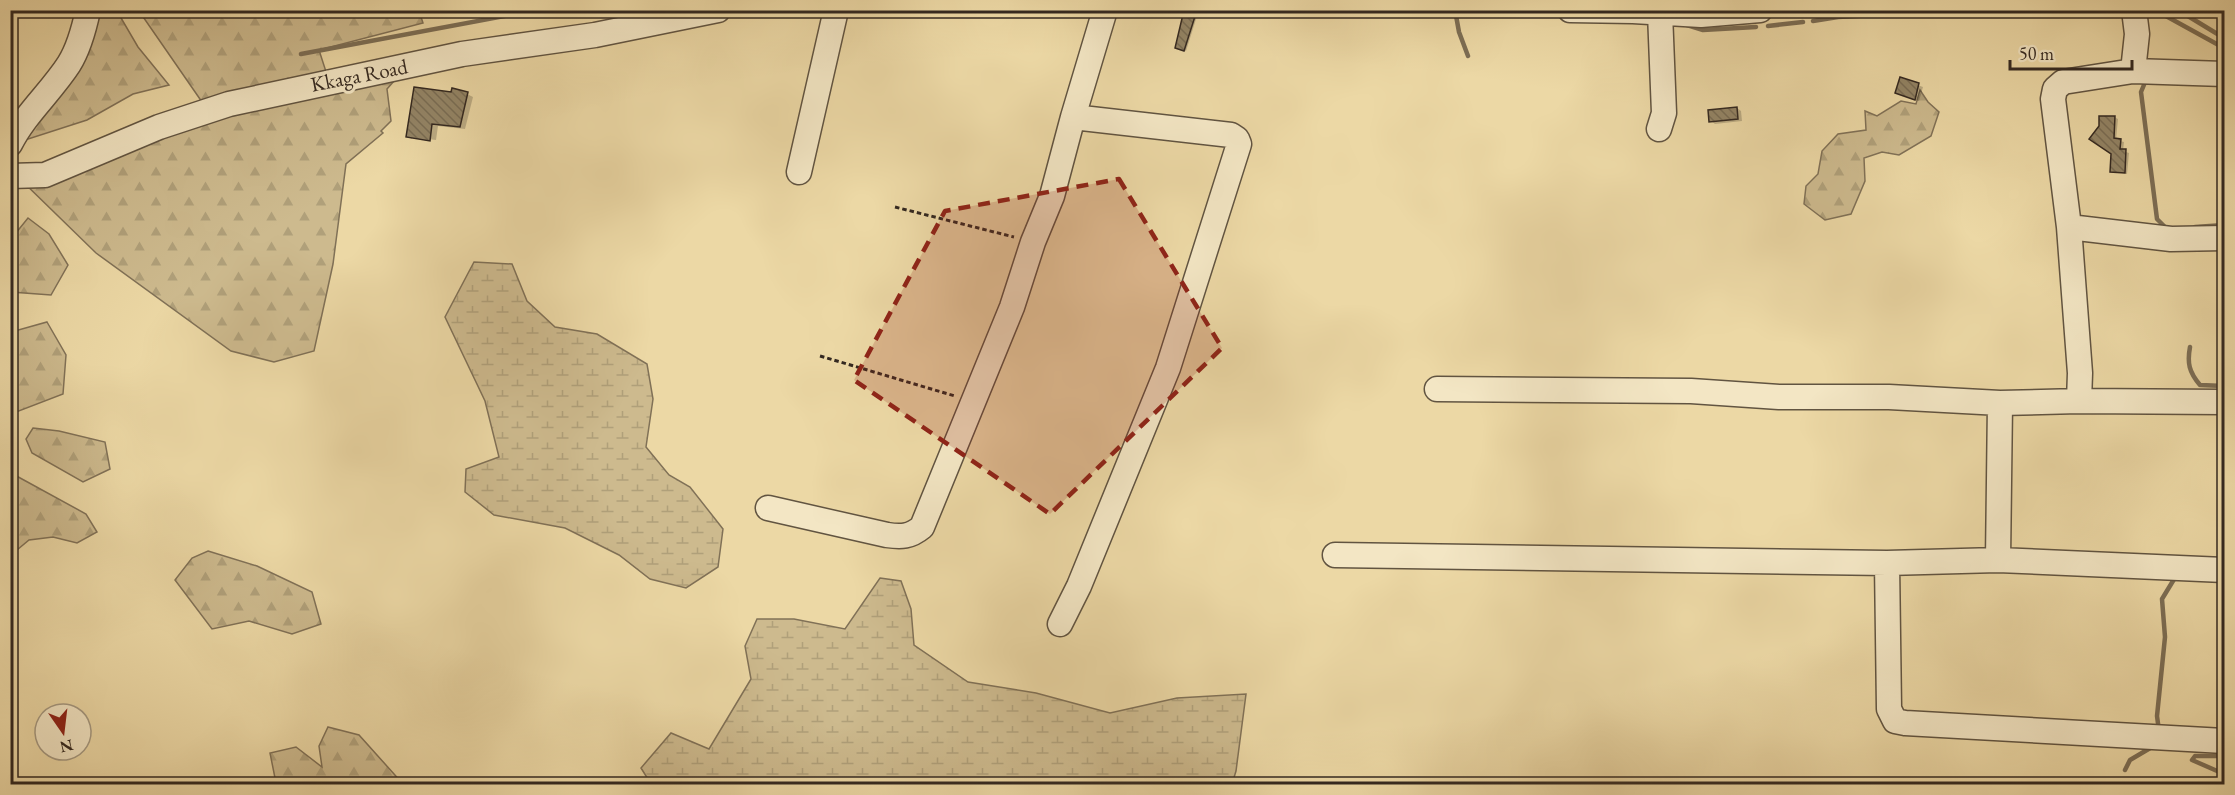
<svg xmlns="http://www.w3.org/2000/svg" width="2235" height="795" font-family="'EB Garamond',serif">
<defs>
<pattern id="forest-firs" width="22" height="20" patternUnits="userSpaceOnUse" patternTransform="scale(1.5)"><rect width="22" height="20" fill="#cdba8e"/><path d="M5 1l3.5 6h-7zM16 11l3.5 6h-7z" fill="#b0a07a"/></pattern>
<pattern id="wetland-marsh" width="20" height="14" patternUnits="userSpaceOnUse" patternTransform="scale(1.5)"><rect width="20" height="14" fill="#cdba8e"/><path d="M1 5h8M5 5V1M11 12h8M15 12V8" fill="none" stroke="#b0a07a"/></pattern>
<pattern id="building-back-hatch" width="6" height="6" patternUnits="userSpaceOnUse" patternTransform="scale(1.5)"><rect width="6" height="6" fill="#938465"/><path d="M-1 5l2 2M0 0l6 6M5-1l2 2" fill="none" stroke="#796c53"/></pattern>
</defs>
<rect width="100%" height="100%" fill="#ecd8a5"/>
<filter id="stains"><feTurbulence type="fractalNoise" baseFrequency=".00333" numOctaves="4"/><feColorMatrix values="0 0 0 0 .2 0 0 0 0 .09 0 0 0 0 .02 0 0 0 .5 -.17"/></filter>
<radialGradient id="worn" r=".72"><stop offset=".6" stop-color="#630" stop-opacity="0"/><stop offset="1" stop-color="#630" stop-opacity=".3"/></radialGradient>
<path fill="url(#forest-firs)" stroke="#807157" stroke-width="1.5" d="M93 11H117L138 47 169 85 133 94 87 120 22 141Z
M139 11H419L423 23 319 50 328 78 408 65 387 89 391 121 381 131 383 133 346 164 333 264 314 351 274 362 231 351 96 253 17 176 202 102Z
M1920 90 1928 102 1939 112 1931 136 1899 155 1882 152 1864 158 1865 181 1851 214 1825 220 1804 204 1806 186 1818 174 1822 151 1838 134 1866 130 1865 111 1877 116 1901 101 1916 104Z
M28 218 49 234 68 265 51 295 11 292V239Z
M47 322 66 355 63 394 11 414V332Z
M33 428 59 431 105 442 110 469 83 482 32 453 26 439Z
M11 473 86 514 97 532 77 543 53 537 29 540 11 555Z
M208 551 257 566 312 592 321 624 292 634 249 621 212 629 175 580 192 558Z
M328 727 359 735 403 784H285L275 778 270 753 296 747 322 767 319 746Z"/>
<path fill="url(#wetland-marsh)" stroke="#807157" stroke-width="1.5" d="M474 262 512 264 527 301 555 327 597 334 647 364 653 399 646 447 669 475 690 487 723 529 718 567 686 588 650 579 619 555 565 528 494 515 465 492 466 469 499 457 485 401 445 317Z
M880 578 901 581 911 609 914 645 968 682 1036 693 1110 713 1177 698 1246 694 1236 771 1232 784H651L641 768 671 733 709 749 751 679 745 646 757 619H794L845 629Z"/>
<path fill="#0003" d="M1187 10 1197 16 1186 51 1178 49Z
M1901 79 1923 87 1919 101 1896 93Z
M467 94 473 97 465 129 438 126 436 140 412 137V139L408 137Z
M1737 108 1741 111 1742 121 1715 124 1711 121Z
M2114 117 2118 119 2116 140 2124 142 2123 151 2129 153 2127 174 2111 171Z"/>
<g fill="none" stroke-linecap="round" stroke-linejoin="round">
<path stroke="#7c6e55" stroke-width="4.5" d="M1455 10 1459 32 1468 56
M2155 10 2224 48
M2178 10 2224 38
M1919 11 1934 10
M1765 14 1792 10
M1813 21 1838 17 1911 13
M1687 25 1703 30 1756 27
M1768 26 1803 22
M301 54 537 10
M2146 80 2141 92 2157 219 2166 228H2169
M2195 227 2224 225
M2190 347C2187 363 2189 372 2200 385L2224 386
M2159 731 2157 716 2165 637 2162 599 2176 576
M2224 756H2195L2192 760 2224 774
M2125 770 2130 760 2152 747"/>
</g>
<path fill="url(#building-back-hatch)" stroke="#332820" stroke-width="1.5" d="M1184 10H1197L1184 51 1175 48Z
M1900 77 1919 83 1915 100 1895 93Z
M414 87 451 92 452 88 468 92 460 127 432 124 430 141 406 137Z
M1737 107 1738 119 1709 122 1708 110Z
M2099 116H2115L2114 138 2121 139 2120 149H2126L2125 173 2110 172 2111 154 2089 139 2099 126Z"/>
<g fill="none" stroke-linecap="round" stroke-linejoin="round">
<defs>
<path id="minor" d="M1570 10 1633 11 1701 15 1760 10
M2134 10 2137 34 2133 71 2224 74
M2133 71 2063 82 2055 89 2053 99 2069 227 2171 239 2224 238
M1659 129 1664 113 1660 13
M10 144C25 114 51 92 69 64 79 48 84 29 88 10
M799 172 836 10
M10 176 45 175 159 127 229 104 462 54 595 35 718 10
M2069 227 2080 373 2079 401 2224 402
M1437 389 1691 391 1779 397H1889L2000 403 2079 401
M768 508 887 535C901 537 910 537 922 527L1012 307 1033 242 1052 196 1073 117 1105 10
M1335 555 1887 563 1998 560 2224 570
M1998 560 2000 403
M1887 563 1889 709 1895 721 1905 723 2224 741
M1060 624 1079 586 1168 368 1239 144 1237 139 1231 135 1073 117"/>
</defs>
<use href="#minor" stroke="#615441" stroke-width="27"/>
<path stroke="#332820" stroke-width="3" stroke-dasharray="4.5 3" stroke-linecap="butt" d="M895 207 1014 237
M820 356 955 396"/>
<use href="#minor" stroke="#f3e6c4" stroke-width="24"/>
</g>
<path fill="#8f2418" fill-opacity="0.2" stroke="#8f2418" stroke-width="4.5" stroke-dasharray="12 8" stroke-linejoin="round" d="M1119 179 1222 348 1050 514 854 380 945 211Z"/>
<g text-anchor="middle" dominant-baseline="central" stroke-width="6" stroke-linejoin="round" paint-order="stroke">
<g font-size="21" fill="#332820" stroke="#f3e6c4">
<text transform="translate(359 75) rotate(-11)">Kkaga Road</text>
</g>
</g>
<rect width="2235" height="795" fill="none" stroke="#ecd8a5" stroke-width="36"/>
<rect x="12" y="12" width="2211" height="771" fill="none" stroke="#332820" stroke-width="3"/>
<rect x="18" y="18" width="2199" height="759" fill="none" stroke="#332820" stroke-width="1.5"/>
<g transform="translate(63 732) rotate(166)"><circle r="28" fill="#f3e6c4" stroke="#a69a82" stroke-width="1.5"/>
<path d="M0-4.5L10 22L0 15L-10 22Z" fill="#8f2418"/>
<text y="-9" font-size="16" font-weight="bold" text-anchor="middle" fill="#332820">N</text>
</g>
<path d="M2010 60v9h122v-9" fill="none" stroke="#332820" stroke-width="3"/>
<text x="2019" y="60" font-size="18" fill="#332820" stroke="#f3e6c4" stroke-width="4.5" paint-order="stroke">50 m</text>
<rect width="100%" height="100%" filter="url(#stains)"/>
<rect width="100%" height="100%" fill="url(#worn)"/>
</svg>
